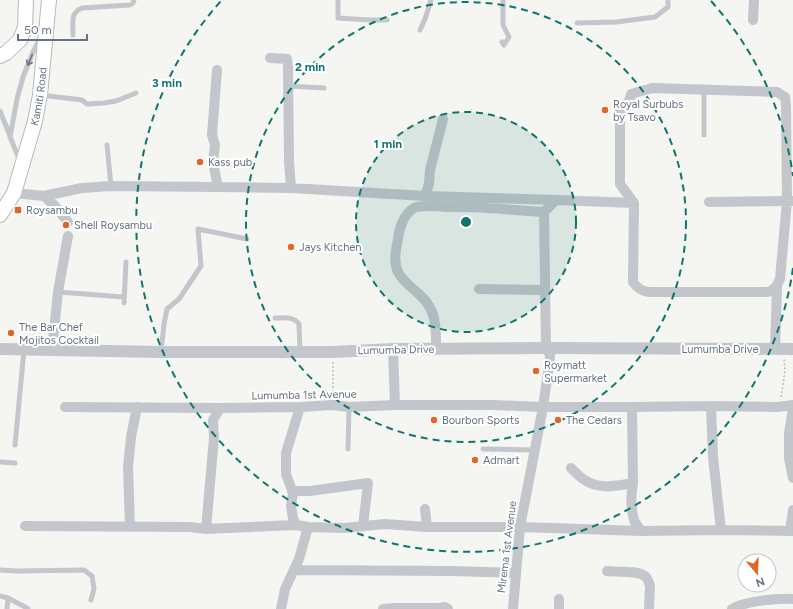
<svg xmlns="http://www.w3.org/2000/svg" width="793" height="609" font-family="Figtree,sans-serif">
<rect width="100%" height="100%" fill="#f5f5f2"/>
<g fill="none" stroke-linecap="round" stroke-linejoin="round">
<defs>
<g id="secondary">
<path d="M0 56 6 53 20 40 25 27 26 0"/>
<path id="s1" d="M0 215 14 193 35 121 40 95 49 0"/>
</g>
</defs>
<use href="#secondary" stroke="#b6b9be" stroke-width="16"/>
<path stroke="#bbbdbf" stroke-width="1.5" stroke-dasharray="2 2" stroke-linecap="butt" d="M333 396V362
M781 397 785 371 784 359"/>
<path stroke="#c3c6ca" stroke-width="5" d="M338 0V18L370 20H387
M577 23 616 22 655 17 668 7V0
M420 30 425 19 431 0
M73 35C73 23 70 13 82 8L130 5 133 3 134 0
M502 42 504 45 509 37 503 25V0
M289 86 324 88
M41 95 82 100 87 104 104 103 116 101 136 93
M0 111 10 136
M704 135V90
M107 145 111 186
M20 161 10 137 17 99 23 77 33 52 41 36
M58 292 124 297
M124 303 126 262
M275 318C283 318 294 316 299 324L300 352
M161 352 164 324 167 309 179 299 201 266 198 229 247 239
M15 445 24 350
M348 449 349 407
M483 449 535 450
M0 462 15 463
M0 570 17 571 84 570 92 576 94 589 91 600
M0 596 8 598 27 608 28 609
M7 609 8 598"/>
<path stroke="#c3c6ca" stroke-width="10" d="M753 20 754 0
M270 58 287 59 288 66 289 161 291 188
M217 70 212 135 215 145 213 163 218 187
M652 88 777 92 785 97 786 106 787 201 780 279C777 286 775 289 768 292H649C641 291 637 288 633 282L634 203 620 184V111L629 101 631 94Z
M14 193 44 196 82 188 111 186 218 187 291 188 425 196 556 200 634 203
M44 196 55 206 68 222
M425 196 429 184 430 170 443 119
M709 202 793 201
M479 289 545 290
M393 349 395 405
M436 349C436 329 437 311 421 296 413 288 403 282 398 272 393 261 396 250 398 239 399 228 404 214 414 208 423 204 440 207 450 207 463 207 475 207 487 208 506 209 525 211 544 212
M775 349 777 287
M52 350 58 292 68 236
M711 406 713 457 721 530 793 531
M65 407 220 408 300 407 332 405 349 407 395 405H493L543 407H632L711 406 778 407 793 405
M632 407 633 483C631 494 631 509 634 520 635 524 639 527 641 531
M793 409 789 433V459L793 478
M571 468C575 472 579 476 583 479 598 490 616 486 633 483
M292 491H310L368 483 363 526
M425 509 427 527
M296 525 293 518 291 506 293 493 286 474V453L300 407
M25 526 190 527 206 529 296 525 308 527 344 528 385 524 427 527H520L641 531 721 530
M130 527 128 467 131 437 137 407
M206 529 214 438 213 420 220 408
M790 531 793 510
M294 570 451 571 515 573
M607 571C617 572 639 570 646 577 648 579 649 583 650 586L649 609
M281 609 285 589 299 559 308 527
M383 609 394 608H439L445 607 448 609
M513 609 520 527 543 407 550 358V355L546 348 544 212 556 200
M559 609V599
M732 609C745 601 778 598 793 599"/>
<path stroke="#c3c6ca" stroke-width="12" d="M0 349 161 352H333L393 349 546 348 793 349"/>
<use href="#secondary" stroke="#fff" stroke-width="14"/>
</g>
<defs><path id="oneway-shaft" d="M-6 0H5M1.5-3L5.5 0L1.5 3" fill="none" stroke-width="1.6" stroke-linecap="round" stroke-linejoin="round"/></defs>
<use stroke="#6a7686" href="#oneway-shaft" transform="translate(30 60) rotate(112)"/>
<circle cx="466" cy="222" r="110" fill="#0f766e" fill-opacity=".12"/>
<g fill="none" stroke="#0f766e" stroke-width="2" stroke-dasharray="7 5">
<circle cx="466" cy="222" r="110"/>
<circle cx="466" cy="222" r="220"/>
<path d="M793 268A330 330 0 1 1 221 1M711 1A330 330 0 0 1 793 176"/>
</g>
<g fill="#de682a" stroke="#fff" stroke-width="1.5">
<circle cx="605" cy="110" r="4"/>
<circle cx="200" cy="162" r="4"/>
<rect x="14" y="206" width="8" height="8" rx="2"/>
<circle cx="66" cy="225" r="4"/>
<circle cx="291" cy="247" r="4"/>
<circle cx="11" cy="333" r="4"/>
<circle cx="536" cy="371" r="4"/>
<circle cx="434" cy="420" r="4"/>
<circle cx="558" cy="420" r="4"/>
<circle cx="475" cy="460" r="4"/>
</g>
<g text-anchor="middle" dominant-baseline="central" stroke-width="4" stroke-linejoin="round" paint-order="stroke">
<g font-size="11" fill="#657282" stroke="#fff">
<text stroke="none"><textPath href="#s1" startOffset="126">Kamiti Road</textPath></text>
<text x="720" y="349">Lumumba Drive</text>
<text transform="translate(396 350) rotate(-1)">Lumumba Drive</text>
<text transform="translate(304 395) rotate(-1)">Lumumba 1st Avenue</text>
<text transform="translate(507 547) rotate(-83)">Mirema 1st Avenue</text>
</g>
<g font-size="11" fill="#657282" stroke="#fff" text-anchor="start">
<text x="613" y="104">Royal Surbubs<tspan x="613" dy="13">by Tsavo</tspan></text>
<text x="208" y="162">Kass pub</text>
<text x="26" y="210">Roysambu</text>
<text x="74" y="225">Shell Roysambu</text>
<text x="299" y="247">Jays Kitchen</text>
<text x="19" y="327">The Bar Chef<tspan x="19" dy="13">Mojitos Cocktail</tspan></text>
<text x="544" y="365">Roymatt<tspan x="544" dy="13">Supermarket</tspan></text>
<text x="442" y="420">Bourbon Sports</text>
<text x="566" y="420">The Cedars</text>
<text x="483" y="460">Admart</text>
</g>
</g>
<circle cx="466" cy="222" r="6" fill="#0f766e" stroke="#fff" stroke-width="2"/>
<g font-size="12" text-anchor="middle" font-weight="bold" fill="#0f766e" stroke="#fff" stroke-width="4" stroke-linejoin="round" paint-order="stroke">
<text x="310" y="71">2 min</text>
<text x="167" y="87">3 min</text>
<text x="388" y="148">1 min</text>
</g>
<g transform="translate(757 573) rotate(161)"><circle r="19" fill="#ffffff" stroke="#c1c7cd"/>
<path d="M0-3L7 15L0 10L-7 15Z" fill="#de682a"/>
<text y="-6" font-size="11" font-weight="bold" text-anchor="middle" fill="#657282">N</text>
</g>
<path d="M18 34v6h69v-6" fill="none" stroke="#657282" stroke-width="2"/>
<text x="24" y="34" font-size="12" fill="#657282" stroke="#ffffff" stroke-width="3" paint-order="stroke">50 m</text>
</svg>
